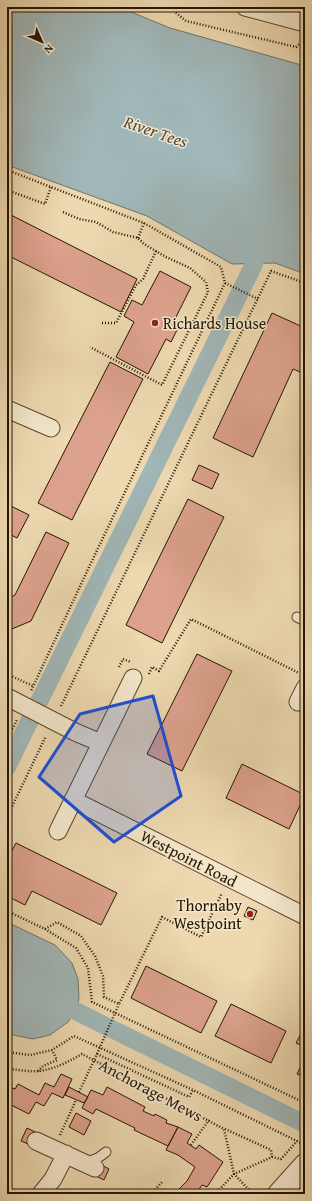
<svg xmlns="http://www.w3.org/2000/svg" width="312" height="1201" font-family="'Gentium Book Plus',serif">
<rect width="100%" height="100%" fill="#edd8af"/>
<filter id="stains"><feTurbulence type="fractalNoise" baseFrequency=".005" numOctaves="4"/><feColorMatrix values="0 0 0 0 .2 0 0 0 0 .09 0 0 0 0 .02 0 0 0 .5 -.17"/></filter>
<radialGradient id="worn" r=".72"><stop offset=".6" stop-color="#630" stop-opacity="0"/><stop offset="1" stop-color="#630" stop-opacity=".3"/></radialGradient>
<path fill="#a0b6b7" stroke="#6e766e" d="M7 7H119L170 28 305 66V274L275 263 232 264 147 216 7 165Z
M7 922 55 945 72 963 78 979 79 999 75 1011 68 1022 50 1035 33 1039 13 1035 7 1032Z"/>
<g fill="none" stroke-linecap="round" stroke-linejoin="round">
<path stroke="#a0b6b7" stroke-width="18" d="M7 767 254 264 259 241
M53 1000 305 1124"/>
</g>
<path fill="#dda28d" stroke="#241501" d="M7 213 137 279 121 312 7 255Z
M160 271 191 287 174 321 180 324 171 342 166 339 148 374 116 357 134 322 124 316 132 300 142 305Z
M272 313 305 328V374L293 369 253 457 213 438Z
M110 362 143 379 72 520 38 503Z
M199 465 219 474 212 489 192 480Z
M188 499 224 517 162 643 126 625Z
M7 504 29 515 17 538 7 533Z
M46 532 69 543 31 621 7 631V599L15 595Z
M197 654 232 671 182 771 147 754Z
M242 764 305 795 289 829 226 798Z
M16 843 117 893 101 925 32 891 25 905 7 896V860Z
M248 907 257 911 253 920 244 916Z
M146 966 217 1001 201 1033 131 998Z
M231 1004 286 1031 271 1063 215 1036Z
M304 1028 305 1029V1047L296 1043Z
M305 1058V1077L297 1074Z
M61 1074 72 1079 63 1098 52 1093 44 1106 36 1102 29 1114 9 1104 7 1109V1086L15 1089 18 1084 39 1095 45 1083 54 1087Z
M69 1087 88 1097 84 1103 65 1095Z
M107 1087 145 1107 143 1111 154 1116 155 1114 167 1120 166 1123 178 1127 168 1146 134 1130 135 1128 96 1109 93 1114 82 1108 91 1090 103 1095Z
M76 1113 91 1121 84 1135 69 1127Z
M178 1127 192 1134 187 1143 196 1149 199 1145 223 1162 207 1187 202 1185 197 1192 198 1194H174L187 1181 195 1167 178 1155 166 1150Z
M27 1128 39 1134 33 1146 21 1141Z
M98 1163 109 1169 104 1180 92 1174Z"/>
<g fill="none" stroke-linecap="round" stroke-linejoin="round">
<defs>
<path id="service" d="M297 617 305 621
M85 1163 98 1158 106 1152"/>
<path id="minor" d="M245 7 305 23
M7 409 51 428
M298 702 305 688
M75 732 101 743
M73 800 305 916
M58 831 133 678
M36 1141 95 1168
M41 1194 53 1179 66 1154"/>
<path id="tertiary" d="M279 1194 305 1165"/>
</defs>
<use href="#service" stroke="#56462c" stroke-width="11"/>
<use href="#minor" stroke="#56462c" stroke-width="19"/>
<use href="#tertiary" stroke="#56462c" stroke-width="24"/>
<path stroke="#241501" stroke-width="2.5" stroke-dasharray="1 2" stroke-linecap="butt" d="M169 7 186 21 296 47 304 40
M7 170 144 223 221 267 225 283 90 565 31 691
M7 190 45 204 51 187
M63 212 79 219 96 222 113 232 138 238 144 244 166 257 190 268 206 282 208 292 162 385 90 347
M138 238 144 223
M225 283 258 299
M102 323H116L136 285 143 279 156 251
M119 667 123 659 131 662
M7 674 33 686
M149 674 152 667 159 671 191 619 299 673
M61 706 271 271 305 283
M7 740 17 720
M7 817 46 736
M7 911 45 929 76 948 88 968 92 1002 305 1103
M45 929 57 922 81 936 95 956 103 976 104 997 119 1004 162 917 201 937 222 893
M7 1052 30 1055 52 1050 74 1036 193 1090 305 1145
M7 1068 10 1069C19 1070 30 1072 39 1071 55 1069 68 1062 82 1054L224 1129 234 1174 215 1194
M38 1071 43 1066 57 1060 52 1050
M79 1092 97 1054 189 1097 193 1090
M225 1129 271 1150 272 1157
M60 1135 76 1100
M191 1145 209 1120
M199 1189 206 1194
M151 1194 163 1181
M253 1194 234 1174 272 1157 281 1159 297 1141"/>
<use href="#service" stroke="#f3e6cb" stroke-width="9"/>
<use href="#minor" stroke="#f3e6cb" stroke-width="17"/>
<use href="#tertiary" stroke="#f3e6cb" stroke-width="22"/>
<defs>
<path id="minor-bridge" d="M7 697 75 732"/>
</defs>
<use href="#minor-bridge" stroke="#56462c" stroke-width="19" stroke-linecap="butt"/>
<path stroke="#241501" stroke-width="2.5" stroke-dasharray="1 2" stroke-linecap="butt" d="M97 1054 119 1004"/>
<use href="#minor-bridge" stroke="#f3e6cb" stroke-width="17"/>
</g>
<path fill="#1d4ed8" fill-opacity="0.2" stroke="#1d4ed8" stroke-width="3" stroke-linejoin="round" d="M153 696 181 796 114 842 39 777 80 714Z"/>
<g fill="#8f2418" stroke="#f3e6cb" stroke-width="1.5">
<circle cx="155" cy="323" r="4"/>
<circle cx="250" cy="914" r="4"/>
</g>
<g text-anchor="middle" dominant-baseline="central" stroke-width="3" stroke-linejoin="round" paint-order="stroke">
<g font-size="16" fill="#241501" stroke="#f3e6cb" text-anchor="start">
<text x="163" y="323">Richards House</text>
<text x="242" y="905" text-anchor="end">Thornaby<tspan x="242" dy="18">Westpoint</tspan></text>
</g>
<g font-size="16" fill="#241501" stroke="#f3e6cb">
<text transform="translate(189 858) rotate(27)">Westpoint Road</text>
<text transform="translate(151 1090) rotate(28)">Anchorage Mews</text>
</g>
<g font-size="17" font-style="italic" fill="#4f4d41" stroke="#f3e6cb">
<text transform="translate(156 131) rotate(19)">River Tees</text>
</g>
</g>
<rect width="312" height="1201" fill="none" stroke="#edd8af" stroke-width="24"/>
<rect x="8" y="8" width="296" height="1185" fill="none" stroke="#241501" stroke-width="2"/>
<rect x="12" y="12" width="288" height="1177" fill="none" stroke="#241501"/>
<g transform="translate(42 42) rotate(135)" stroke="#f3e6cb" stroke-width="3" paint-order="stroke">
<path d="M0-3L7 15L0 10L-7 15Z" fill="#241501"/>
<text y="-6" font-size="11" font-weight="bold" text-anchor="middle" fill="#241501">N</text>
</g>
<rect width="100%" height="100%" filter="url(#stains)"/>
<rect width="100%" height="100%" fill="url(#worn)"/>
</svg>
